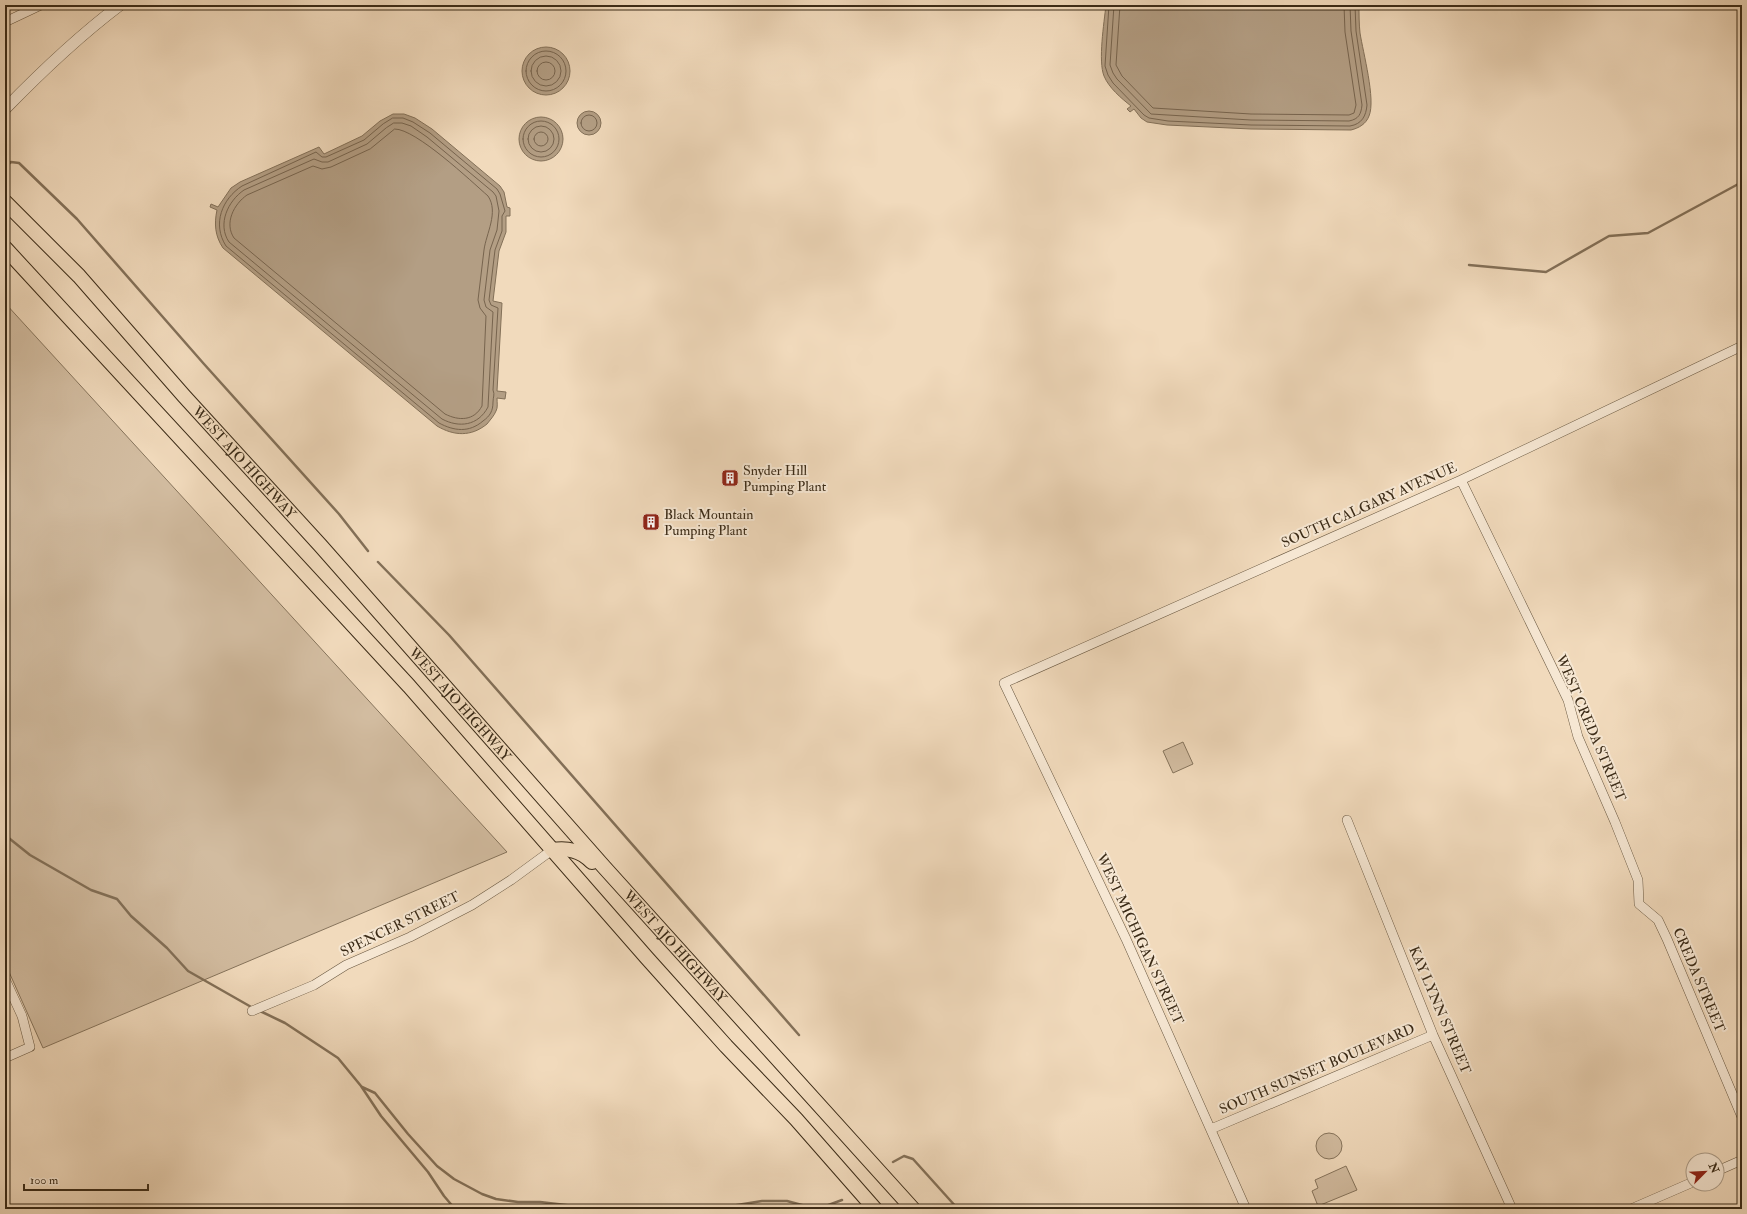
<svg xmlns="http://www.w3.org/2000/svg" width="1747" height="1214" font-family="'IM FELL Double Pica',serif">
<rect width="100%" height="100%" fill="#f1dabc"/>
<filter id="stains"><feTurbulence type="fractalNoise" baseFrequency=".005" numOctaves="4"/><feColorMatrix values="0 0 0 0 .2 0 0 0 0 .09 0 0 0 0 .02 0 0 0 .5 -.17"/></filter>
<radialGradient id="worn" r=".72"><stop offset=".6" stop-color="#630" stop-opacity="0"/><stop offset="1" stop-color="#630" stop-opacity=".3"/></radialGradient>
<path fill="#d2bca0" stroke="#86745c" d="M5 303 507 852 43 1048 5 963Z
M1183 742 1193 764 1173 773 1163 751Z
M1316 1146a13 13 0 1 1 26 0a13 13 0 1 1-26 0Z
M1346 1166 1357 1190 1318 1206 1312 1191 1318 1188 1315 1180Z"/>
<path fill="#b39e84" stroke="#837058" d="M1106 5H1359C1359 14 1359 24 1360 33 1363 52 1376 100 1369 116 1366 124 1359 128 1351 130L1251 129 1167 125 1147 122 1141 118 1134 109 1130 112 1127 109 1131 106C1121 98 1109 88 1104 76 1098 61 1104 23 1106 5Z
M522 71a24 24 0 1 1 48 0a24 24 0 1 1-48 0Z
M577 123a12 12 0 1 1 24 0a12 12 0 1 1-24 0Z
M393 114H404L415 118 432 129 500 186 504 192 507 207 510 208V216H506V232L499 251 493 301 502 303 497 391 506 392 505 399 497 398C497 402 498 408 496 411 494 416 490 420 487 424 471 437 454 436 437 426L223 248C215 236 214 224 217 210L210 207 211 204 218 207 231 188 240 182 319 147 324 154 362 136 380 121Z
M519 139a22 22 0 1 1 44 0a22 22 0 1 1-44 0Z"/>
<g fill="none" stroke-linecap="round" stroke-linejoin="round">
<path stroke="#77644e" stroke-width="1" d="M1109 5 1105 66 1108 75 1113 83 1144 115 1149 118 1168 121 1251 125 1350 126C1362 124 1366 116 1367 105L1356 31 1355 5
M1114 5 1110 65 1113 73 1117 79 1151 114 1251 120 1349 121C1359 119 1361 114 1362 105L1351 31 1350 5
M1120 5 1116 65 1122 76 1153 108 1251 114 1349 115 1354 113 1356 105 1345 32 1344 5
M526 71a20 20 0 1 1 40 0a20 20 0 1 1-40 0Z
M531 71a15 15 0 1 1 30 0a15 15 0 1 1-30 0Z
M537 71a9 9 0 1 1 18 0a9 9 0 1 1-18 0Z
M581 123a8 8 0 1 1 16 0a8 8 0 1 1-16 0Z
M393 118H403L413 122 430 133 497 189 500 194 505 211 502 216V231L495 250 489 300 491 305 498 308 493 390C495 395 493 397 493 402 493 411 490 416 483 421 469 433 454 431 439 423L226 246C212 224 222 199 242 186L316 152 322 157H326L364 140 383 124Z
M523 139a18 18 0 1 1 36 0a18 18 0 1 1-36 0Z
M394 123H402L411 126 427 137 493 192 496 196 499 211 497 230 490 250 484 300 486 307 493 312 488 407C478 426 459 428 442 419L229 242C217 224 228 201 244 190L314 159 322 162H328L367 144 386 128Z
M528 139a13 13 0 1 1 26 0a13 13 0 1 1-26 0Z
M395 129C416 129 471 181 488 196 499 212 486 234 484 250 482 267 480 283 478 300L480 308 486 316 482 406C474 421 459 421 445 414L234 238C224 223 234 204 247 195L313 166 322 169 331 167 370 149Z
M534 139a7 7 0 1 1 14 0a7 7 0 1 1-14 0Z"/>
<path stroke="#837058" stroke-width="2.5" d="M5 167 11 162 19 163 77 219 204 364 339 514 368 551
M1469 265 1546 272 1609 236 1648 233 1742 182
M378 562 449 635 799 1035
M5 835 30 855 91 890 117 899 131 916 167 948 188 971 253 1008
M260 1011 285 1023 338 1058 361 1086 381 1116 428 1172 444 1196 455 1209
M362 1087 375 1093 408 1134 437 1166 454 1179 482 1194 496 1199 518 1202H540L600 1209
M893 1162 904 1156 913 1159 958 1209
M640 1209 672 1206H731L762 1201H787L813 1208 823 1207 842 1200"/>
<defs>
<path id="minor" d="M5 22 41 5
M1461 480 1568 700 1578 737 1615 822 1638 880 1639 904 1658 920 1667 939 1742 1117
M1347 820 1433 1035 1512 1209
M5 979 22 1016 30 1047 5 1058
M252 1011 314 985 346 965 410 937 472 905 511 880 552 850
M1211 1129 1433 1035
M1717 1171 1742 1160
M1246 1209 1126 939 1004 683 1461 480 1742 346
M1631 1209 1693 1182"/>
<path id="tertiary" d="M5 109C41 72 79 36 120 5"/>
<g id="primary">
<path id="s1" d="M5 202 79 276 184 396 320 545 604 867 913 1209"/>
<path d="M5 248 409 686 647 958 726 1046 796 1119 875 1209"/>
<path d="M552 850C568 848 580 850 592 862"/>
</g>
</defs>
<use href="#minor" stroke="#685740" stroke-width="10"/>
<use href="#tertiary" stroke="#685740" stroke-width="12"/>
<use href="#primary" stroke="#3b2b17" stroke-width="16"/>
<use href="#minor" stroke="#f6e7d3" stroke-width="9"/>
<use href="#tertiary" stroke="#f6e7d3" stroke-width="11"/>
<use href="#primary" stroke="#f1dabc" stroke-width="14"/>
</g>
<defs>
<symbol id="building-square" viewBox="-11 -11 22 22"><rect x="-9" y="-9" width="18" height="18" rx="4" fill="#8f2418" stroke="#f6e7d3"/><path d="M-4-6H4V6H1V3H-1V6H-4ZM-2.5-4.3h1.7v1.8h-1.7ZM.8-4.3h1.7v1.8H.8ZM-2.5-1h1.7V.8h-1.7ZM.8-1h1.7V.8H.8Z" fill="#fff"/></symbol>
</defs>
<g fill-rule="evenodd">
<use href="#building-square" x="720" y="468" width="20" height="20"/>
<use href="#building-square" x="641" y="512" width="20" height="20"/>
</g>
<g text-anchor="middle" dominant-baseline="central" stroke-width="4" stroke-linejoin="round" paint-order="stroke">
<g font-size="14" fill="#3b2b17" stroke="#f6e7d3">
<text stroke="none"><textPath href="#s1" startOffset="354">WEST AJO HIGHWAY</textPath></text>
<text transform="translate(1369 505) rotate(-24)">SOUTH CALGARY AVENUE</text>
<text stroke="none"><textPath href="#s1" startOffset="678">WEST AJO HIGHWAY</textPath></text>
<text transform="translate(1591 728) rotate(67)">WEST CREDA STREET</text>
<text transform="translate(400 924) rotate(-26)">SPENCER STREET</text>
<text transform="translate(1140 939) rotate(65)">WEST MICHIGAN STREET</text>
<text stroke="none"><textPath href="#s1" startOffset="1002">WEST AJO HIGHWAY</textPath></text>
<text transform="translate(1699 980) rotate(67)">CREDA STREET</text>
<text transform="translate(1440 1010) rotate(67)">KAY LYNN STREET</text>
<text transform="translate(1317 1069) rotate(-23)">SOUTH SUNSET BOULEVARD</text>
</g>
<g font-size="14" fill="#3b2b17" stroke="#f6e7d3" text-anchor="start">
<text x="743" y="470">Snyder Hill<tspan x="743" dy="16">Pumping Plant</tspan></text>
<text x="664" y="514">Black Mountain<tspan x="664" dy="16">Pumping Plant</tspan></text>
</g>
</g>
<rect width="1747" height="1214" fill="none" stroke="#f1dabc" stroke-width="20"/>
<rect x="6" y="6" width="1735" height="1202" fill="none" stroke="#3b2b17" stroke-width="2"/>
<rect x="10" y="10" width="1727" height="1194" fill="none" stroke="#3b2b17"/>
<g transform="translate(1705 1172) rotate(66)"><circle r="19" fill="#f6e7d3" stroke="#ab9c88"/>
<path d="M0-3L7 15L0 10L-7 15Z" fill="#8f2418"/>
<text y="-6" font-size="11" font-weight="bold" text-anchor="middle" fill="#3b2b17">N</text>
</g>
<path d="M24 1184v6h124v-6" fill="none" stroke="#3b2b17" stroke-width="2"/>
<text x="30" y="1184" font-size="12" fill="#3b2b17" stroke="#f6e7d3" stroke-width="3" paint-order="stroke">100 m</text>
<rect width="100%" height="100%" filter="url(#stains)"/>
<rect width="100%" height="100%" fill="url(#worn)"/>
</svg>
